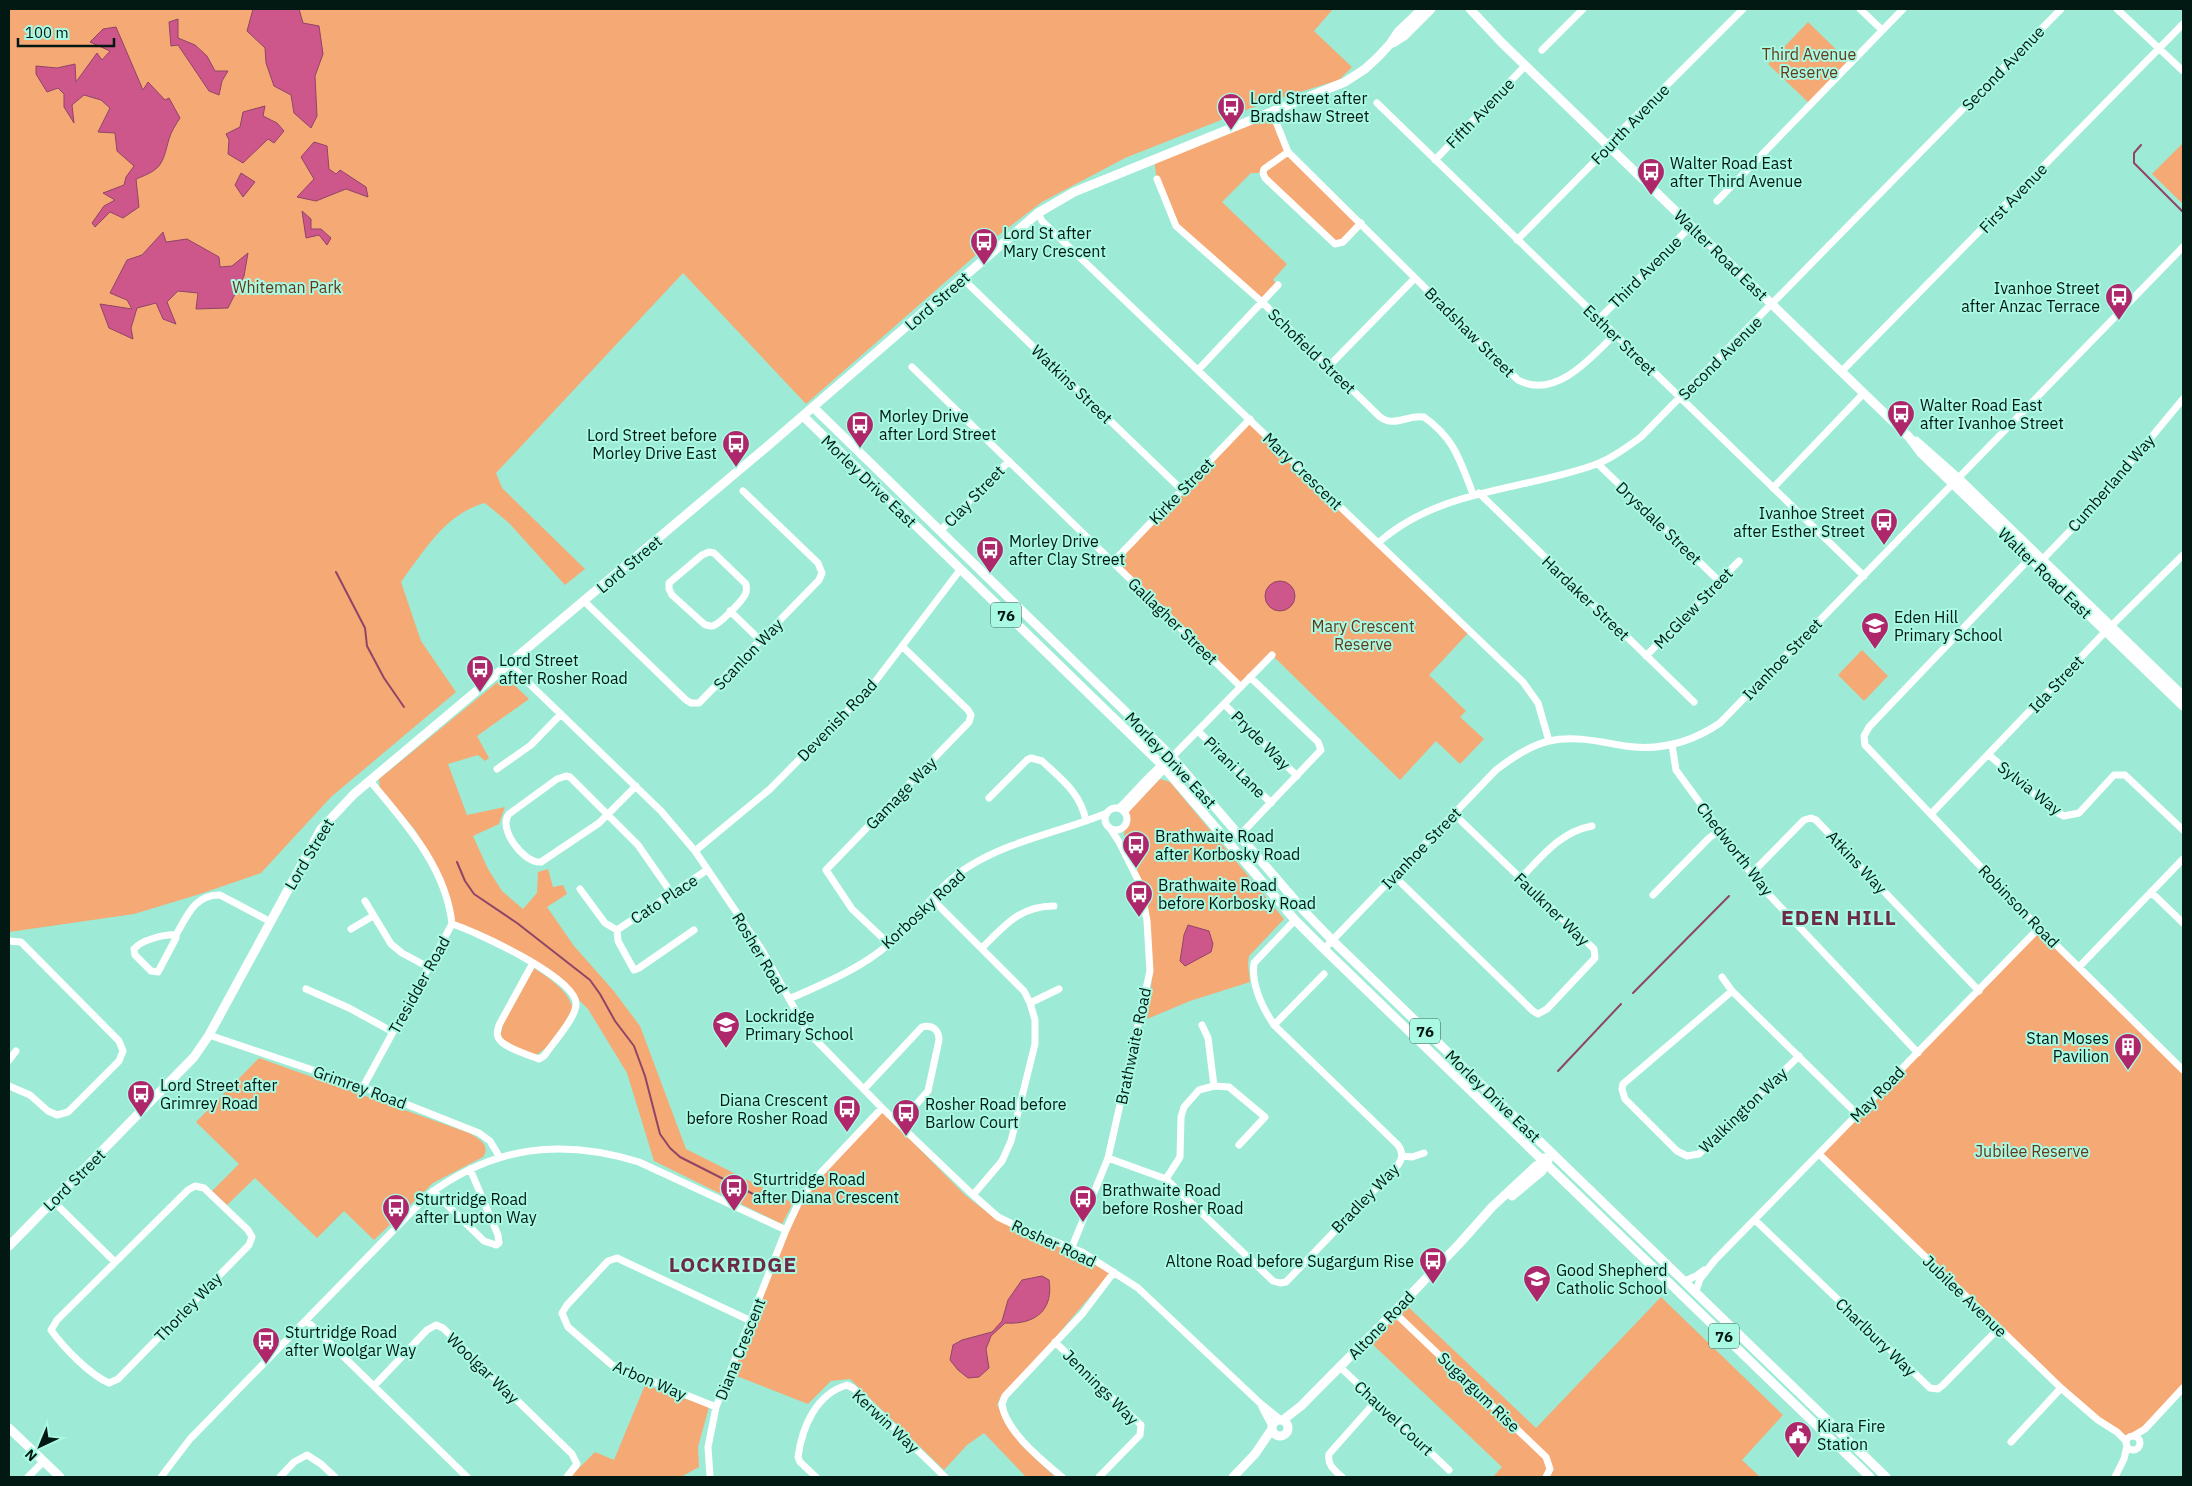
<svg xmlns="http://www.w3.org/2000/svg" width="2192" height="1486" font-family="'IBM Plex Sans',sans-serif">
<rect width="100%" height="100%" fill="#9debd6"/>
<path fill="#f5a974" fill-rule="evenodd" d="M9 9H1333L1314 31 1352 67 1339 80 1264 103 1125 158 1042 202 1000 234 806 404 683 273 496 473 502 488 585 569 565 585 509 523 485 503C446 513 424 551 401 582L421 641 456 692 331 797 261 873 200 894 134 914 9 932Z
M1808 22 1850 63 1810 104 1768 64Z
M1272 112 1288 152 1361 223 1339 245 1263 173H1251L1222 202 1287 264 1273 280 1278 285 1262 302 1176 226 1157 180 1154 160Z
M2183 143V204L2152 174Z
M1250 419 1470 631 1429 675 1466 711 1460 717 1484 739 1460 764 1436 741 1400 780 1272 655 1241 687 1113 562ZM1270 585 1295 592V601L1265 594Z
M1862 650 1888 676 1864 701 1838 675Z
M505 676 529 699 477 736 489 758 485 761 478 755 448 764 467 815 505 807 499 824 473 836 488 869 502 891 523 909 537 893 538 872 548 869 553 887 563 885 567 894 547 907 574 946 613 990 640 1026 686 1149 793 1203 782 1224 654 1161 627 1073 588 1009 553 974 454 921 437 867 415 830 380 788 379 779Z
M1160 779 1170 782 1284 919 1249 956 1248 964 1250 982 1190 1001 1147 1019 1153 971 1148 908 1124 834 1127 810Z
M2039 928 2183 1070V1388L2145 1429 2130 1436 2117 1432 2098 1420 1819 1154Z
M534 968C549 978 569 991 573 1009L550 1045 535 1056 506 1045 500 1036 504 1022Z
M259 1058 469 1133C479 1139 491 1145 483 1157L433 1183 374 1240 344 1211 317 1238 255 1178 227 1205 212 1191 239 1164 196 1122Z
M880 1109 965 1195 996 1219 1066 1250 1110 1273 1054 1339 1001 1396 997 1405 1020 1444 1055 1477H1026L984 1433 967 1445 944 1470 850 1379 831 1381 808 1404 729 1373 803 1196Z
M1661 1297 1783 1415 1742 1460 1760 1477H1493L1502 1467 1367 1339 1403 1302 1536 1428Z
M645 1385 709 1407 698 1447 699 1467 681 1477H570L595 1452 614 1460Z"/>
<path fill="#cd578b" stroke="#904467" d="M253 9H299L303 23 319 26 323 54 315 76 317 116 311 128 294 113 291 95 274 86 266 63 265 48 247 31Z
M178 19V38L195 45 207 56 215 71H228L222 81 219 95 209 91 178 45 171 46 169 22Z
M116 27 143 90 148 82 165 100 169 98 180 118C176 124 171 132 169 139 162 165 162 169 136 179L139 207 123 218 110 212 95 227 92 223 104 206 115 200 103 193 124 185 126 177 134 166 117 151 115 133 98 132 110 108 101 100 84 95 72 105 74 123 64 107V94L58 88 47 92 36 74V66L57 68 75 64 76 82 97 53 102 60 110 51 90 42 103 29Z
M265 106 263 116 277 123 284 131 274 143 268 139 243 163 228 154 229 140 226 134 240 127 243 112Z
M314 142 327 146 329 169 336 174 340 170 366 187 368 197 346 189 316 201 297 197 314 179 301 157Z
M241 173 255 182 243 197 235 185Z
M302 211 311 219V229H321L331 238 327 245 319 235 306 238Z
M163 232 166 242 187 239 219 257 220 267 232 266 248 253 244 276 228 308 196 309 198 293 178 291 167 302 176 324 163 319 156 303 137 308 131 328 133 339 109 328 100 304 132 309 127 300 110 293 127 260 142 255Z
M1265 596a15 15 0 1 1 30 0a15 15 0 1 1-30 0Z
M1188 925 1209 931 1213 944 1211 952 1185 966 1180 961 1184 935Z
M1042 1276 1049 1280C1054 1311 1034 1325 1005 1323L991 1336 986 1349 989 1368 979 1377 968 1378 958 1370 950 1360 953 1345 962 1340 992 1332 1002 1321 1008 1300 1022 1280Z"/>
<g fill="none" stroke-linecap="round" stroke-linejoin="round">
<path stroke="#904467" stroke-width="2" d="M2141 145 2134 153V163L2183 212
M336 572 365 628 367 646 384 678 404 707
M457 862 465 881 474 894 517 923 590 980 600 994 615 1021 634 1046 645 1076 660 1134 670 1148 680 1157 761 1198
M1633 993 1729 896
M1558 1071 1621 1004"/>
<path stroke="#fff" stroke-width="7" d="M1860 9 1882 30
M2117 9 2183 71
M1542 50 1583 9
M1377 103 1864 576
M1272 112 1288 152 1518 380C1555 400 1591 358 1615 334
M1288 152 1264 169 1263 173 1265 178 1335 244 1343 242 1361 223
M1435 160 1525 66
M1157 179 1176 226 1262 302 1380 417C1395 428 1408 414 1424 417 1455 439 1460 461 1473 494
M1717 201 1903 9
M1038 213 1042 221 1523 682 1538 703 1549 741
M1517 240 1603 153 1607 145 1743 9
M963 279 1182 490
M1599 319 1691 226
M912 367 1241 687
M1328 367 1415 278
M1198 370 1278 285
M1841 372 2183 24
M1598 464 1719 581
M1773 488 1863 394
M1479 493 1694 702
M940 531 1009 461
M1378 543C1439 489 1519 491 1591 466 1608 461 1626 448 1641 437L2061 9
M709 552 714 553 746 584C746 586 747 590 746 592 745 599 722 621 715 625 711 627 708 626 704 624L672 595 669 589V583L702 555Z
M2033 555 1869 727 1864 736 1865 745 2039 928 2183 1070
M1113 562 1250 419
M2040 562 2095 505 2183 399
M585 602 686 700 691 703H699L819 580 822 573 818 563 743 491
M730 611 761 641
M1646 656 1739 561
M509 664 661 811 695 851 762 950 807 1031 882 1108 973 1195 998 1217 1025 1230 1082 1252 1138 1288 1261 1404 1281 1420
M1224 704 1297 776
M1198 731 1271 803
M1672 745 1676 770 1758 883 1918 1053
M1989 755 2054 811 2064 816 2079 813 2114 775H2125L2183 830
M497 769 531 745 561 714
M636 786 599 823 541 862C524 864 497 828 509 814L557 779 566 776 570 777 638 845 672 894
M989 798 1027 760 1031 758 1042 761C1061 779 1081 793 1086 821
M1119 808C1137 791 1152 770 1172 757L1272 655
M1105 819a11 11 0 1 1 22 0a11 11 0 1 1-22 0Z
M1124 812 1167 766
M1931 814 2105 632 2183 555
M1240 835 1321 750 1318 742 1250 677
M695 851 770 789 871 687 960 570
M1751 874 1804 820 1811 818 1816 820 1979 991
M1394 876 1533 1011 1538 1014 1547 1009 1595 958 1594 949 1454 814
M1521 878C1542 856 1560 832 1592 826
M580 889 605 923 617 930
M2151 892 2183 923
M1653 895 1709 838 1719 831
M932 899 1024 991 1030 1003 1035 1020V1044L1011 1141 1002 1161 973 1195
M365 901 391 944 402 953 428 967
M452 924C475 931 579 979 576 1005 575 1019 552 1044 544 1056L539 1059C529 1055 501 1047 498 1037 496 1033 498 1029 499 1025L533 963
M351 929 373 916
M617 930 618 941 634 970 639 968 694 930
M617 930 707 870
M176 935C165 934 141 940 134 949L135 955 151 971 158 972 176 938V935C187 916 195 894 220 895L271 922
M9 941 21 942 119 1041 123 1051 119 1061 68 1112 57 1115 48 1111 30 1095 9 1086
M889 944 852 909 826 870 969 722 971 715 968 710 902 646
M982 948C1005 925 1020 906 1054 906
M1324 949 1496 770C1512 758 1529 746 1549 741 1574 735 1601 742 1625 746 1659 751 1692 742 1720 723L2183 247
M2079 967 2183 859
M1722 977 1732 991 1858 1115
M306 989 349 1008 393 1032
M1732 991 1623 1084 1622 1089 1625 1099 1677 1151 1687 1156 1699 1154 1799 1056
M789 999C823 984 860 969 889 944 916 920 937 886 968 867 1011 840 1061 832 1107 813
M1030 1003 1059 989
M1202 1025 1208 1038 1214 1086
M1274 1025 1324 974
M209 1035 363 1087 479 1133 490 1141 499 1156
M9 1060 16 1051
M363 1087 452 924C446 867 405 823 370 781
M864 1089 922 1027C932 1024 939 1030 939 1040L928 1091 899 1124
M1819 1154 2061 1388 2098 1420 2117 1432 2126 1441
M1402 1156 1412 1157 1424 1153
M1108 1158 1166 1179 1273 1281 1280 1283 1286 1282 1398 1165C1403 1158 1403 1152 1398 1145L1274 1025C1262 1007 1251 985 1254 963L1295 920
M1166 1179 1180 1157 1181 1117 1184 1107 1199 1090 1214 1086 1229 1087 1265 1117 1239 1145
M195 1186 204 1188 248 1230 252 1237 249 1245 118 1379 109 1383C90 1375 63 1347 51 1330L57 1320 188 1190Z
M433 1191 484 1241 496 1245 499 1243 498 1235 470 1169
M53 1201 115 1262
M1755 1220 1930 1388 1938 1389 1943 1385 1998 1329
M1072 1247 1108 1158 1150 971 1147 921 1140 884 1119 842 1110 828
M1685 1281 1696 1276 1704 1270
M1696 1291 1700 1279 1715 1260 2039 928
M1394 1312 1546 1457 1550 1469 1546 1477
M306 1320 467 1477
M1055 1342 1141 1425 1140 1435 1099 1477
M1340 1367 1449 1470
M374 1386 427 1330 436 1325 443 1328 572 1454 577 1464 567 1477
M716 1407 612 1365 568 1327 562 1313 567 1305 608 1261 617 1258 751 1321
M1262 1407 1272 1426
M2126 1443a7 7 0 1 1 14 0a7 7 0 1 1-14 0Z
M2133 1436 2145 1429 2183 1388
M2011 1442 2061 1388
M28 1477 44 1461
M161 1477 190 1439 428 1195C494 1146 561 1138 639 1162L786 1230
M280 1477 294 1462 307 1455 321 1464 335 1477
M710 1477 708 1447 716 1407 786 1230 798 1204 815 1179 882 1108
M816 1477 800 1462 798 1457C802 1427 816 1394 847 1385L853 1388 945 1477
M1062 1477C1043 1461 1005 1431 1002 1404L1005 1396 1083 1313 1114 1272
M1342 1477C1334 1470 1327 1465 1329 1454L1376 1401
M2115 1477 2124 1459 2127 1446"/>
<path stroke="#fff" stroke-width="9" d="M1470 9 1501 42 1909 437 1921 453 2183 706
M1393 43 1404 36 1431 9
M813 407 1172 757 1305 912 1332 940 1886 1477
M803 416 1161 764 1295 920 1324 949 1870 1477
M1916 441 1959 479 2183 696
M1512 1196 1542 1171 1544 1167V1158
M9 1246 194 1057 209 1035 321 829 354 794 763 450 1038 213 1074 192 1345 82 1365 69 1378 57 1390 44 1398 32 1422 9
M1272 1428a8 8 0 1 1 16 0a8 8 0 1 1-16 0Z
M1283 1420 1301 1406 1394 1312 1460 1243 1492 1207 1536 1166 1548 1161
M9 1428 60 1477
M1233 1477 1255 1454 1272 1429"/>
</g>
<defs>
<symbol id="bus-pin" viewBox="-11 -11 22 30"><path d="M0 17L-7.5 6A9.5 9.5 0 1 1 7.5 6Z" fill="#ae276b" stroke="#aaf9e3"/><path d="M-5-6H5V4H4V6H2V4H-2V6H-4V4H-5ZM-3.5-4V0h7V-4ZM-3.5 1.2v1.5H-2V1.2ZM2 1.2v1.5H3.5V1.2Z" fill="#fff"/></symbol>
<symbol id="school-pin" viewBox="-11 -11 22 30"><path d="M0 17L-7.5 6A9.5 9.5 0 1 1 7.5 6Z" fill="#ae276b" stroke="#aaf9e3"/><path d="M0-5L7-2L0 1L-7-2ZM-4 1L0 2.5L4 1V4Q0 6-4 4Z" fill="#fff"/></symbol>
<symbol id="building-pin" viewBox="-11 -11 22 30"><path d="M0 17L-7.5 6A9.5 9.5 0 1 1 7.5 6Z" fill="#ae276b" stroke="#aaf9e3"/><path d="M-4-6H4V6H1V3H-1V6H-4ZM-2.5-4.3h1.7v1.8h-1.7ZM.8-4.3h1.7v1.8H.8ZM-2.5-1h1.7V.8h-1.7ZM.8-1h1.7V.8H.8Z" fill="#fff"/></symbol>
<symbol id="civic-pin" viewBox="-11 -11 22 30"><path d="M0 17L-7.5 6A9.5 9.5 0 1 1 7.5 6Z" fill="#ae276b" stroke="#aaf9e3"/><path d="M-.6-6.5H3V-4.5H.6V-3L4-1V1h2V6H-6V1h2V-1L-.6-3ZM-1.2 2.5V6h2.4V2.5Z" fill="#fff"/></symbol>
</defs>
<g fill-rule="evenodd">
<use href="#bus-pin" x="1215" y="91" width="32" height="43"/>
<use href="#bus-pin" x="1635" y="156" width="32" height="43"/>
<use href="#bus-pin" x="968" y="226" width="32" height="43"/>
<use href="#bus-pin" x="2103" y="281" width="32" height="43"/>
<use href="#bus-pin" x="1885" y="398" width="32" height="43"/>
<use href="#bus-pin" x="844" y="409" width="32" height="43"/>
<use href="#bus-pin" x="720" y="428" width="32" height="43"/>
<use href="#bus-pin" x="1868" y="506" width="32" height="43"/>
<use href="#bus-pin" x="974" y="534" width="32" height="43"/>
<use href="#school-pin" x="1859" y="610" width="32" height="43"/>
<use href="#bus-pin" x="464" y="653" width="32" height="43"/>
<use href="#bus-pin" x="1120" y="829" width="32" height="43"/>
<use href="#bus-pin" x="1123" y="878" width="32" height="43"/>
<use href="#school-pin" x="710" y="1009" width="32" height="43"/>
<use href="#building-pin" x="2112" y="1031" width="32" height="43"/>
<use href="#bus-pin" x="125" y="1078" width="32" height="43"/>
<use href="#bus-pin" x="831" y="1093" width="32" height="43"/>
<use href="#bus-pin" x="890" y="1097" width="32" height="43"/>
<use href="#bus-pin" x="718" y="1172" width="32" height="43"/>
<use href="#bus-pin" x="1067" y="1183" width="32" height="43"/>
<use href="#bus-pin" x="380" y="1192" width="32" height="43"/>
<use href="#bus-pin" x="1417" y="1245" width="32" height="43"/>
<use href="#school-pin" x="1521" y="1263" width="32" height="43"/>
<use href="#bus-pin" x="250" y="1325" width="32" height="43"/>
<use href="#civic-pin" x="1782" y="1419" width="32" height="43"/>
</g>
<g text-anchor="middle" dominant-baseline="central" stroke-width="4" stroke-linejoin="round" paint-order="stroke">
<g fill="#aaf9e3" stroke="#345c51" stroke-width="1">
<rect x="991" y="602.5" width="30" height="25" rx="4"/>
<rect x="1410" y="1018.5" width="30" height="25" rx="4"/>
<rect x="1709" y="1323.5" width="30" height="25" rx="4"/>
</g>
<g font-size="15" font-weight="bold" fill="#021913">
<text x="1006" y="615">76</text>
<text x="1425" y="1031">76</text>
<text x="1724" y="1336">76</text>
</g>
<g font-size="16" fill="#643919" stroke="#aaf9e3">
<text x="1809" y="54">Third Avenue<tspan x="1809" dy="18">Reserve</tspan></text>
<text x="287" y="287">Whiteman Park</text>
<text x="1363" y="626">Mary Crescent<tspan x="1363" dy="18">Reserve</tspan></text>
<text x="2032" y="1151">Jubilee Reserve</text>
</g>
<g font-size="16" fill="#021913" stroke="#aaf9e3">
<text transform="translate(2003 68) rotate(-46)">Second Avenue</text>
<text transform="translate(1480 113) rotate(-46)">Fifth Avenue</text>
<text transform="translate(1630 124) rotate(-46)">Fourth Avenue</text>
<text transform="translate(2013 198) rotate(-46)">First Avenue</text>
<text transform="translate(1721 255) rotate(44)">Walter Road East</text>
<text transform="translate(1645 272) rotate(-45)">Third Avenue</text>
<text transform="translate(937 301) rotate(-41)">Lord Street</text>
<text transform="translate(1470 332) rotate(45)">Bradshaw Street</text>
<text transform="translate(1620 340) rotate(44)">Esther Street</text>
<text transform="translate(1312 351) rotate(44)">Schofield Street</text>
<text transform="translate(1720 358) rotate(-45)">Second Avenue</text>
<text transform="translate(1072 384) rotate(44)">Watkins Street</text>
<text transform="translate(1303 471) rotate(44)">Mary Crescent</text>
<text transform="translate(869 481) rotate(44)">Morley Drive East</text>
<text transform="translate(2111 483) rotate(-49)">Cumberland Way</text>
<text transform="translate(1181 491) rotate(-46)">Kirke Street</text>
<text transform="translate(974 496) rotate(-46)">Clay Street</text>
<text transform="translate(1659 523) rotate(44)">Drysdale Street</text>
<text transform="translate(629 564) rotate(-40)">Lord Street</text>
<text transform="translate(2045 573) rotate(44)">Walter Road East</text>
<text transform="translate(1586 598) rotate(44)">Hardaker Street</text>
<text transform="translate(1693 608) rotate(-46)">McGlew Street</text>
<text transform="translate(1173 621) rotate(44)">Gallagher Street</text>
<text transform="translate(748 654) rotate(-46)">Scanlon Way</text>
<text transform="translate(1782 659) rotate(-46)">Ivanhoe Street</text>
<text transform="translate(2056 684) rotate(-47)">Ida Street</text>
<text transform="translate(837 720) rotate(-46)">Devenish Road</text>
<text transform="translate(1261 740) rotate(45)">Pryde Way</text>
<text transform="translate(1171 760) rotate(47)">Morley Drive East</text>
<text transform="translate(1235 767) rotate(45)">Pirani Lane</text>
<text transform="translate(2030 788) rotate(38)">Sylvia Way</text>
<text transform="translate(901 793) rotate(-46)">Gamage Way</text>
<text transform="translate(1421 848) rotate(-46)">Ivanhoe Street</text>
<text transform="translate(1735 849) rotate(52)">Chedworth Way</text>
<text transform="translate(309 854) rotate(-59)">Lord Street</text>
<text transform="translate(1857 862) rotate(47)">Atkins Way</text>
<text transform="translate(664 899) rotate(-33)">Cato Place</text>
<text transform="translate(2019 906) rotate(46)">Robinson Road</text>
<text transform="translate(923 909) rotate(-43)">Korbosky Road</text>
<text transform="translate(1552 909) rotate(44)">Faulkner Way</text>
<text transform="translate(760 953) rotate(59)">Rosher Road</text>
<text transform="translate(419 985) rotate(-61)">Tresidder Road</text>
<text transform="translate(1133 1046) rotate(-78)">Brathwaite Road</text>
<text transform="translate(360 1087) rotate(20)">Grimrey Road</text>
<text transform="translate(1877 1094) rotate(-46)">May Road</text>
<text transform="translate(1493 1096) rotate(44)">Morley Drive East</text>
<text transform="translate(1743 1110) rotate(-44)">Walkington Way</text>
<text transform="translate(74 1180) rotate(-45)">Lord Street</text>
<text transform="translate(1365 1198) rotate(-46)">Bradley Way</text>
<text transform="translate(1054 1243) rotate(25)">Rosher Road</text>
<text transform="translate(1965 1296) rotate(44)">Jubilee Avenue</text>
<text transform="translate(188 1307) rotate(-46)">Thorley Way</text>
<text transform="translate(1381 1325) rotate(-46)">Altone Road</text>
<text transform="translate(1876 1337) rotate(44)">Charlbury Way</text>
<text transform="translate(740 1349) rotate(-68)">Diana Crescent</text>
<text transform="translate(483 1368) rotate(44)">Woolgar Way</text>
<text transform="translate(650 1380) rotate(23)">Arbon Way</text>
<text transform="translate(1101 1387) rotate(45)">Jennings Way</text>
<text transform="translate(1479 1392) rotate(44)">Sugargum Rise</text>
<text transform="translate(1394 1418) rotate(43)">Chauvel Court</text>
<text transform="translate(886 1421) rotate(43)">Kerwin Way</text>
</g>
<g font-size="16" fill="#021913" stroke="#aaf9e3" text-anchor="start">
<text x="1250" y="98">Lord Street after<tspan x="1250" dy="18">Bradshaw Street</tspan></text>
<text x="1670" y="163">Walter Road East<tspan x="1670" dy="18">after Third Avenue</tspan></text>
<text x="1003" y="233">Lord St after<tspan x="1003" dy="18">Mary Crescent</tspan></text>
<text x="2100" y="288" text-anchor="end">Ivanhoe Street<tspan x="2100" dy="18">after Anzac Terrace</tspan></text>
<text x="1920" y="405">Walter Road East<tspan x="1920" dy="18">after Ivanhoe Street</tspan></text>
<text x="879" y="416">Morley Drive<tspan x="879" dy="18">after Lord Street</tspan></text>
<text x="717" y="435" text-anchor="end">Lord Street before<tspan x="717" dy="18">Morley Drive East</tspan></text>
<text x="1865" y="513" text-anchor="end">Ivanhoe Street<tspan x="1865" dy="18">after Esther Street</tspan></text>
<text x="1009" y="541">Morley Drive<tspan x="1009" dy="18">after Clay Street</tspan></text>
<text x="1894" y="617">Eden Hill<tspan x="1894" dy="18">Primary School</tspan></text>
<text x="499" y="660">Lord Street<tspan x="499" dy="18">after Rosher Road</tspan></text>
<text x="1155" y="836">Brathwaite Road<tspan x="1155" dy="18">after Korbosky Road</tspan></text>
<text x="1158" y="885">Brathwaite Road<tspan x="1158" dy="18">before Korbosky Road</tspan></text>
<text x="745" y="1016">Lockridge<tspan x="745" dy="18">Primary School</tspan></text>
<text x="2109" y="1038" text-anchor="end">Stan Moses<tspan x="2109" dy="18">Pavilion</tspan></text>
<text x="160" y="1085">Lord Street after<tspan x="160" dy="18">Grimrey Road</tspan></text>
<text x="828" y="1100" text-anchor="end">Diana Crescent<tspan x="828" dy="18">before Rosher Road</tspan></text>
<text x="925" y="1104">Rosher Road before<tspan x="925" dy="18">Barlow Court</tspan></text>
<text x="753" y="1179">Sturtridge Road<tspan x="753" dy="18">after Diana Crescent</tspan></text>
<text x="1102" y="1190">Brathwaite Road<tspan x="1102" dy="18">before Rosher Road</tspan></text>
<text x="415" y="1199">Sturtridge Road<tspan x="415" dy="18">after Lupton Way</tspan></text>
<text x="1414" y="1261" text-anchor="end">Altone Road before Sugargum Rise</text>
<text x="1556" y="1270">Good Shepherd<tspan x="1556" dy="18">Catholic School</tspan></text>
<text x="285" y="1332">Sturtridge Road<tspan x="285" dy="18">after Woolgar Way</tspan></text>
<text x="1817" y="1426">Kiara Fire<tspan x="1817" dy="18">Station</tspan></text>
</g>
<g font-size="21" font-weight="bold" letter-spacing="1" fill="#6d2a47" stroke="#aaf9e3">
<text x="1839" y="917">EDEN HILL</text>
<text x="733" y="1264">LOCKRIDGE</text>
</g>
</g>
<rect width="2192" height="1486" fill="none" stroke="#021913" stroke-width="20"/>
<g transform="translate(40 1446) rotate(224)" stroke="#aaf9e3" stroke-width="4" paint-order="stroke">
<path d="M0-4L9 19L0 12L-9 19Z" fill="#021913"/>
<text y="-8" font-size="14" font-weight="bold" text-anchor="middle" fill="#021913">N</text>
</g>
<path d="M18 38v8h96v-8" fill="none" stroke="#021913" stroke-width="2.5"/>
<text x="25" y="38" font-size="15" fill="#021913" stroke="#aaf9e3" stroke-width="4" paint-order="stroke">100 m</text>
</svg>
